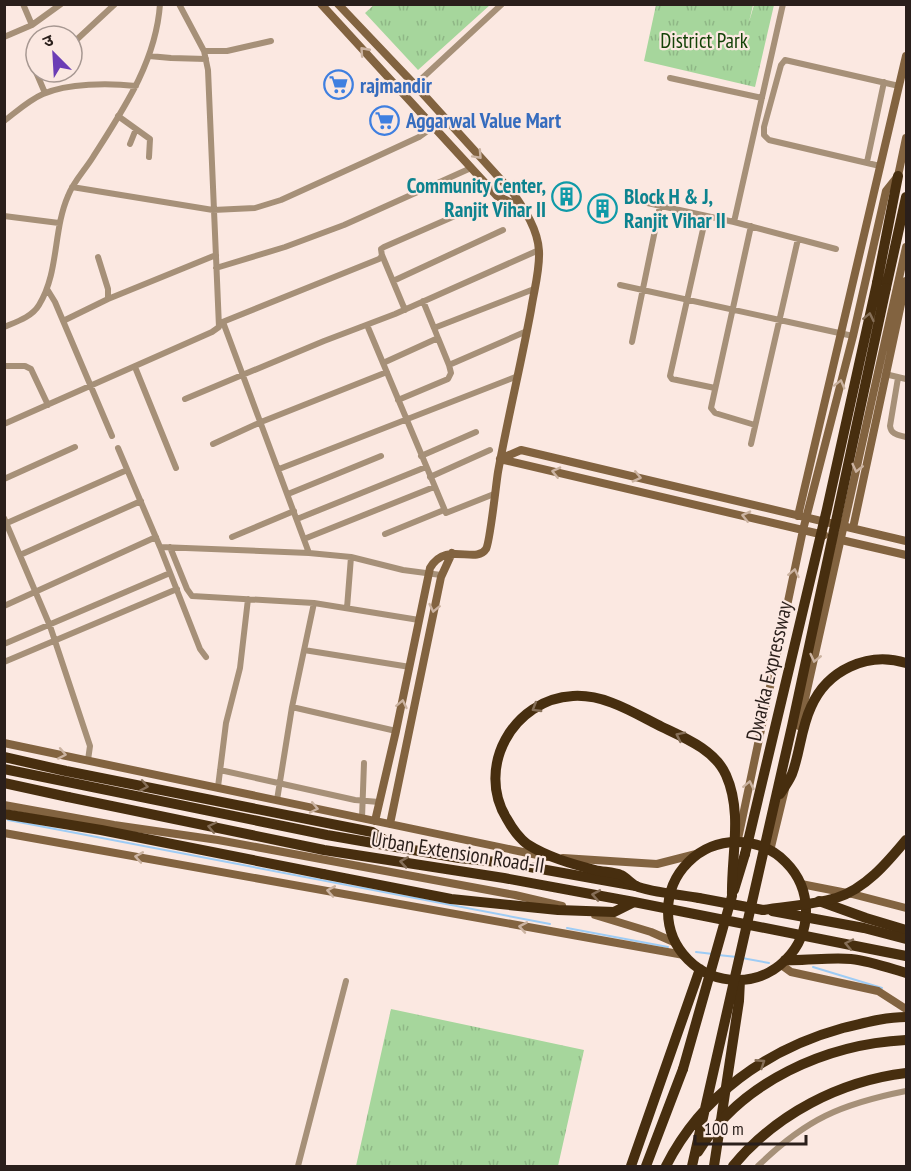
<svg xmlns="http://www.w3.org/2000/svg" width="911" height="1171" font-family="'PT Sans Narrow','Noto Sans Devanagari',sans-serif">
<defs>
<pattern id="grass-tufts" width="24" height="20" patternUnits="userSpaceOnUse" patternTransform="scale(1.5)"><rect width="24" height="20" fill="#a6d69c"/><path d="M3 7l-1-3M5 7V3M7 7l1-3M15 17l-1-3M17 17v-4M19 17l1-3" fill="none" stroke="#8fb786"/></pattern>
</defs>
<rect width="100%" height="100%" fill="#fbe8e1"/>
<path fill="url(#grass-tufts)" d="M375 4H490V5L418 70 365 13Z
M656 5H753L749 22 754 5H774L755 87 644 61Z
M391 1009 584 1050 558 1166H356Z"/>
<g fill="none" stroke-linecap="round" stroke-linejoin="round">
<path stroke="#9eccf5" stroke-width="2" d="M8 820 550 924
M567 928 668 947
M696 952 713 954
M718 955 737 957
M742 958 769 963
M813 967 882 988"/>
<path stroke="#a69078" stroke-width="6" d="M23 4 32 25
M4 37 32 25 61 4
M72 44 115 4
M204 51H227L271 41
M149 56 171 58 206 59
M36 60 31 61 36 72
M36 72 45 93
M670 78 762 98
M404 95 502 4
M118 116 150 139 149 157
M4 121C16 112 29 100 43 94 68 83 109 83 136 86
M130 144 136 129
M867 162 884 82
M880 166 769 140 764 135V127L781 65 785 60 899 86
M72 187 213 210 255 208 281 200 367 161 419 137 433 127
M643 202 734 222 836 249
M4 216 59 223
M706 216 670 376 672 379 715 388
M734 222 783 4
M751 226 711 408 715 413 755 425
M382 255 405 310
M216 268 285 247 344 225 471 168
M393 281 503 230
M620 285 853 336
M47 289 55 302 112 436
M108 299 216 255
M423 301 434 328
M63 321 108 299V289L98 257
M223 322 309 553
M220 323 379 259 382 256 381 249 384 247 480 205
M367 325 446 513 494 494
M4 327C16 322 32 317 39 305 59 273 53 230 68 196 73 182 85 170 93 157 123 110 156 62 160 4
M438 338 449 365 527 331
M632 342 660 206
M383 363 438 338 434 328 534 289
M4 366H25L31 369 48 405
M135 367 176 468
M885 374 906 379
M898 378 890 426C891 435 899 435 906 437
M185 399 324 341 395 314 539 250
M398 400 448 379 451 373 449 365
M4 424 212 332 219 327 208 70 204 51 179 4
M213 444 261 422 387 372
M751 444 798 239
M118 448 160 547 200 649 206 657
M421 456 476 432
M279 469 518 376
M430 477 490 450
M4 479 75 447
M288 494 381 456
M4 518 50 626 90 746 88 760
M297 519 426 467
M7 523 127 470
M385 534 444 510
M232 537 294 511
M304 539 434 487
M160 547 309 553 351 557 347 608
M170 547 187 589 192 596 314 603
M20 555 141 501
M351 557 403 570 441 575
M4 606 156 537
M4 644 170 573
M304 650 410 667
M4 662 177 589
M292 707 396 731
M220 770 355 800 379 802
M218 787 226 723 240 668 248 599
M277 800 292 707 314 603 419 620
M362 818 364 763
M298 1166 346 981
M758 1166C806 1119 841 1104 906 1091"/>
<path stroke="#826340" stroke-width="8" d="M321 4 497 196 523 208
M338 4 415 85 513 193C525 210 538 230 539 251 540 270 534 290 531 310 521 364 508 417 498 472 496 484 490 543 486 549 476 565 446 540 430 568L396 731 375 821
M500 459 521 450 906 541
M500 459 824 535
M798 516 906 56
M853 528 906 281
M837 539 906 555
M799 726 906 247
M4 743 547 857
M4 805 114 825 218 840 515 895 562 906
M390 824 441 577 452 553
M4 833 684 955
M738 839 803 530 853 336 886 191 898 176 906 138
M770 851 785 789
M563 858 657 864 700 853
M801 884 852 894 906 908
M595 915 651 932 676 943
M780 964 791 972 878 991 906 1009"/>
<path stroke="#472e0f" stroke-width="10" d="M877 283 898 176
M886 288 906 197
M4 757 66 771 372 832 389 843
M4 769 327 835 459 858 507 863 636 886
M4 783 68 797
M4 814 101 830 323 874
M668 911a69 69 0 1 1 138 0a69 69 0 1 1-138 0Z
M734 890 745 854
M699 898 763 910
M819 901 866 918 906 930
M785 960C807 961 829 957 851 959 870 961 889 968 906 973
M631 1166 700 969
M646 1166 683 1069
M714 1166 739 1001 740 980
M733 1166C776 1114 840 1081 906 1073"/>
<path stroke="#472e0f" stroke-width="10" d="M780 794C784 788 789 781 792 774 800 753 801 728 811 707 827 670 868 651 906 663
M68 797 324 850 504 878 634 902 906 956
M745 854 827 509 877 283
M323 874 451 899 558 910 614 912 634 902
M763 910C787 906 812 905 836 898 865 889 887 863 906 840
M772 911 864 928 906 939
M683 1069 732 896C731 856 743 813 726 775 715 750 685 738 662 727 634 713 605 694 573 696 513 699 475 768 507 819 512 828 519 838 527 844 547 857 572 864 595 870 603 872 614 872 621 875 627 878 631 884 636 886 649 892 683 895 699 898
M698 1152C741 1081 827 1044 906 1040
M666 1166C702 1095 767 1049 843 1028 864 1023 885 1017 906 1017
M692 1166 792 726 886 288"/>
</g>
<defs><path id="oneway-chevron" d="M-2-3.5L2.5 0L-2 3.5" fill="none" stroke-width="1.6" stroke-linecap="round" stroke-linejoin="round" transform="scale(1.5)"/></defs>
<g stroke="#cbb3a1">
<use href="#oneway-chevron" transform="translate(364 51) rotate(-132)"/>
<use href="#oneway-chevron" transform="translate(478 155) rotate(47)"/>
<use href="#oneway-chevron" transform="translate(840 384) rotate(-75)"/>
<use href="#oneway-chevron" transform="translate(857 468) rotate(103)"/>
<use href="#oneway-chevron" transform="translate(556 472) rotate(-167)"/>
<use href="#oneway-chevron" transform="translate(637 477) rotate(13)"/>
<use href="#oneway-chevron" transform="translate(746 516) rotate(-167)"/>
<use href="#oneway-chevron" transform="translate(794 573) rotate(-78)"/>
<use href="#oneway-chevron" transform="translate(434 608) rotate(102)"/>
<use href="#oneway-chevron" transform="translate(815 658) rotate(103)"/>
<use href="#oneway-chevron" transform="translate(402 704) rotate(-78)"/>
<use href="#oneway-chevron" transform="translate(62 754) rotate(11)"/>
<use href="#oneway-chevron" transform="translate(749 785) rotate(-78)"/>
<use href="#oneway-chevron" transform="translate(314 808) rotate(12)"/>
<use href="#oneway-chevron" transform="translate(139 857) rotate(-170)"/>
<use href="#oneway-chevron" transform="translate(331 891) rotate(-170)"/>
<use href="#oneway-chevron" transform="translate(523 927) rotate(-170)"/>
</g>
<g stroke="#866f58">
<use href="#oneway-chevron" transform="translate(869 317) rotate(-78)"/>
<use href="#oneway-chevron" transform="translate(536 708) rotate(149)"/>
<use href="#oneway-chevron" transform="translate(680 736) rotate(-154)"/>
<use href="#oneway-chevron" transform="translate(144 786) rotate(11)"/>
<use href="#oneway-chevron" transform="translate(212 827) rotate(-168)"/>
<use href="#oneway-chevron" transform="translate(404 862) rotate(-171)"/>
<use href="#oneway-chevron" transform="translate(596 895) rotate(-170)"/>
<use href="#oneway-chevron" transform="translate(849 944) rotate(-168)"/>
<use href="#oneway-chevron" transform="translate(761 1063) rotate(-33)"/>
</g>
<defs>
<symbol id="supermarket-ring" viewBox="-11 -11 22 22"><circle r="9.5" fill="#fbe8e1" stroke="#3f7fe0" stroke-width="1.5"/><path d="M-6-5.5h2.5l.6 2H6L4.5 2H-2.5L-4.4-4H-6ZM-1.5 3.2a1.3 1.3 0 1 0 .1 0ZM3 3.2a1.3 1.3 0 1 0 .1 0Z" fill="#3f7fe0"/></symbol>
<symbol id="building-ring" viewBox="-11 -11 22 22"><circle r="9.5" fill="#fbe8e1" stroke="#0f9aa8" stroke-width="1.5"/><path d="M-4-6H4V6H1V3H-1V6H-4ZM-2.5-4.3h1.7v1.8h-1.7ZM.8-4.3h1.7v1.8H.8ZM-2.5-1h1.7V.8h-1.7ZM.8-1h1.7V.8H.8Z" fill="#0f9aa8"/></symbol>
</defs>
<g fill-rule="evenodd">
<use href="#supermarket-ring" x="322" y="68" width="33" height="33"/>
<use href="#supermarket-ring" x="368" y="104" width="33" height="33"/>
<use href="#building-ring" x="550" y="180" width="33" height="33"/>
<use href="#building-ring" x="586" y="192" width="33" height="33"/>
</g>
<g text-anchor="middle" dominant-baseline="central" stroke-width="4.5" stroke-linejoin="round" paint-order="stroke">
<g font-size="21" fill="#134207" stroke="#fbe8e1">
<text x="704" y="40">District Park</text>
</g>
<g font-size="21" font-weight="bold" fill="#366cbe" stroke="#fbe8e1" text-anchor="start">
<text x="360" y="85">rajmandir</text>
<text x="406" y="120">Aggarwal Value Mart</text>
</g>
<g font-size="21" font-weight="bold" fill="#0d838f" stroke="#fbe8e1" text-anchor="end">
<text x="546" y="185">Community Center,<tspan x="546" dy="24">Ranjit Vihar II</tspan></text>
<text x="624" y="196" text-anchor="start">Block H &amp; J,<tspan x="624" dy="24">Ranjit Vihar II</tspan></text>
</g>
<g font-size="21" fill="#2a1f1b" stroke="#fbe8e1">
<text transform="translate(769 671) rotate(-77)">Dwarka Expressway</text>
<text transform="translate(458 852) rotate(9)">Urban Extension Road-II</text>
</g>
</g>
<rect width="911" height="1171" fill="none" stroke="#2a1f1b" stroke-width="12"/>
<g transform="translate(54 54) rotate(336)"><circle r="28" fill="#fbe8e1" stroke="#a79892" stroke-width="1.5"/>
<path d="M0-4.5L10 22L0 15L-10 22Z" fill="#6b3db5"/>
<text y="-9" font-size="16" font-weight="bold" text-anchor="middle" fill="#2a1f1b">उ</text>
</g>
<path d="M695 1135v9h111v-9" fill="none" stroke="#2a1f1b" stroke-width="3"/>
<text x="704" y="1135" font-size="18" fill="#2a1f1b" stroke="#fbe8e1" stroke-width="4.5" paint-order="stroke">100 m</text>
</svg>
